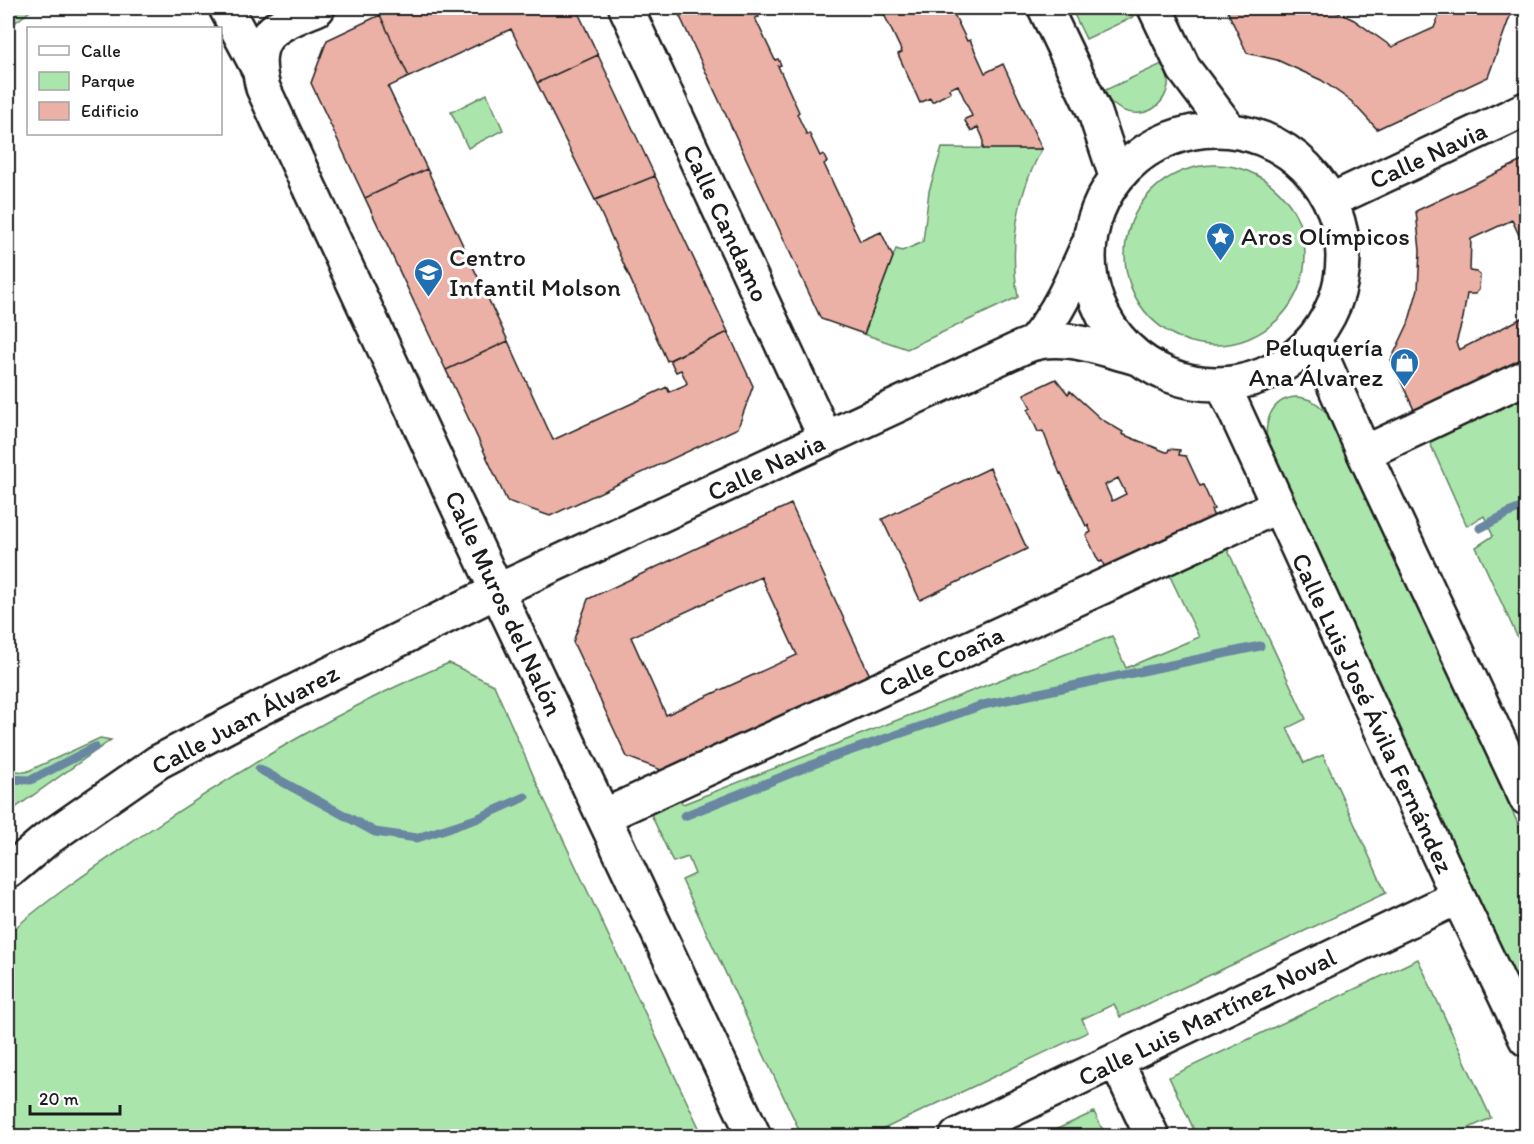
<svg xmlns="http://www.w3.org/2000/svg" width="1534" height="1144" font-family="Itim,sans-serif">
<rect width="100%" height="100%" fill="#fff"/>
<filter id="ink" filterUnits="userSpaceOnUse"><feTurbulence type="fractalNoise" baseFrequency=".0167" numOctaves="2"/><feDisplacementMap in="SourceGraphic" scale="12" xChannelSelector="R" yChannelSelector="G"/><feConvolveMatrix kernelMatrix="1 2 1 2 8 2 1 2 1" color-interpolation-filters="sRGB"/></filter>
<g filter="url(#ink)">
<path fill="#aae6ab" stroke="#638164" stroke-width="1.5" d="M8 8H34L8 28Z
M1071 8H1129L1133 17 1086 39Z
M1164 63C1166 70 1169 79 1168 86 1161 121 1118 122 1103 91Z
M487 94 503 130 468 148 451 112Z
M942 148 1042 149C1016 196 1009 244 1018 297L907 349 864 334 896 249 902 251 923 242 929 191Z
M1125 255a90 90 0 1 1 180 0a90 90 0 1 1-180 0Z
M1526 387V656L1476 547 1493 536 1484 516 1467 526 1426 434Z
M1296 397C1311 398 1320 404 1329 416L1526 841V1001L1268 446C1263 424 1270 399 1296 397Z
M1225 544 1306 719 1287 728 1304 763 1323 755 1386 893 1120 1017 1114 1004 1082 1019 1088 1032 869 1136H802L682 880 695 874 688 857 673 862 650 812 677 797 683 804 1112 636 1126 668 1199 637 1167 570Z
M449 663 494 685 537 784 703 1136H8V934C51 896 100 864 147 832 243 768 343 707 449 663Z
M100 738 111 740 8 813V770L26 772Z
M1418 959 1491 1118 1452 1136H1197L1169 1077Z
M1094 1112 1106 1136H1042Z"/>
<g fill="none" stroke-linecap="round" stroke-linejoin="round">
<path stroke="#6987a1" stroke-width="9" d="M1480 528 1511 512 1526 506
M259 769 375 832 417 838 476 819 525 797
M8 779 31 780 95 747
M684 816 829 758 983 705 1260 646"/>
</g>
<path fill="#ebb1a7" stroke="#1c1c1c" stroke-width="1.5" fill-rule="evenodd" d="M397 8H576L598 55 537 83 511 29 409 77 380 15Z
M676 8H750L752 10 755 9 759 17 755 18 775 60 778 59 781 65 778 66 799 112 797 114 807 135 809 133 820 156 823 154 827 162 824 164 860 241 881 232 893 257 864 334 821 319Z
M881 8H951L967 41 970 40 985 73 1003 64 1042 149H983V138L978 127 971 131 965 121V119L972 116 958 85 949 89 951 92 932 102 930 98 920 103 898 54 902 52Z
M1226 8H1329L1354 20 1392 47 1434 28 1442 8H1513L1488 77 1377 129 1351 101 1321 80 1277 60 1247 53Z
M380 15 409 77 388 87 427 169 365 198 311 83 327 40Z
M598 55 655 176 595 200 537 83Z
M1526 159V250L1512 220 1471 239 1470 271 1476 272 1480 275 1479 290 1475 294H1467L1463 318 1456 343 1459 350 1526 316V371L1416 414 1391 360 1408 324 1418 289 1420 251 1416 211Z
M427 169 508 341 446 370 365 198Z
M655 176 728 332 667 361 595 200Z
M728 332 753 386 738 428 550 516 507 501 446 370 508 341 553 440 667 387 669 392 685 385 687 383 681 370 676 372 670 360Z
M1056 379 1068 394 1070 391 1101 419 1123 432 1122 434 1166 452H1168L1169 449 1180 450 1179 455 1186 456 1200 486 1203 485 1214 509 1211 510 1216 521 1107 573 1102 561 1099 562 1086 535 1091 532 1088 525 1086 526 1061 473 1060 474 1043 431 1038 432 1028 410 1031 408 1024 394ZM1118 478 1126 494 1112 501 1105 485Z
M990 468 1027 549 920 600 882 519Z
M791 504 871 678 669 773 627 757 573 642 588 599ZM761 577 797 655 666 715 631 637Z"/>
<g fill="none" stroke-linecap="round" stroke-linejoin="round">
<defs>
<path id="minor" d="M226 8 258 68
M318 8C274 27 249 33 263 88L497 591 754 1136
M626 8 826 439
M1045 8 1095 113 1116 176
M1155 8 1184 69 1229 129
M1089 257a127 127 0 1 1 254 0a127 127 0 1 1-254 0Z
M1330 201 1526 109
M1314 339 1364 453 1526 798
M1034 342C1058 313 1072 281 1087 247
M1223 385 1458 897 1526 1039
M1364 453 1526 377
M604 816 1278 506
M8 872 47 839 158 762 261 708 497 591 1023 347C1058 331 1099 348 1134 357
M1116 1060 1152 1136
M957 1136 1458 897"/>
</defs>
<use href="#minor" stroke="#1c1c1c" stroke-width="38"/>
<use href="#minor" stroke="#fff" stroke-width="33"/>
</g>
</g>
<defs>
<symbol id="sight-pin" viewBox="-11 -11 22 30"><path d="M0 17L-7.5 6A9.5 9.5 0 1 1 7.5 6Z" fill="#1f6fb2" stroke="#fff"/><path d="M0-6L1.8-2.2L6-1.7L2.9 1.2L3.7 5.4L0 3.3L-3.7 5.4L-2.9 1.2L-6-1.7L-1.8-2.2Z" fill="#fff"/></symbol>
<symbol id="school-pin" viewBox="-11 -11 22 30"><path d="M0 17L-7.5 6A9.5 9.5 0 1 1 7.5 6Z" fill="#1f6fb2" stroke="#fff"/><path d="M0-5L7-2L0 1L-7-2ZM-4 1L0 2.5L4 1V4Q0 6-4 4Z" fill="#fff"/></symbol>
<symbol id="shop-pin" viewBox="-11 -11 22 30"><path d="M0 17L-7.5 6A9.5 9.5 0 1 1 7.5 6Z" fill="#1f6fb2" stroke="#fff"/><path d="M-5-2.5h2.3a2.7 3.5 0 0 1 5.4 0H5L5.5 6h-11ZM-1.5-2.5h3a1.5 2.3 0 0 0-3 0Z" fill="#fff"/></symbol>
</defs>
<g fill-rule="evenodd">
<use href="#sight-pin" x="1204" y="220" width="33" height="45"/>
<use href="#school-pin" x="412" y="256" width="33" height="45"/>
<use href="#shop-pin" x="1388" y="346" width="33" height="45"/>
</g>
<g text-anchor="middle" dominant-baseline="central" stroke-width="6" stroke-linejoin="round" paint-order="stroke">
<g font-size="26" fill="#1c1c1c" stroke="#fff">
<text transform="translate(1428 155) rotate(-25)">Calle Navia</text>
<text transform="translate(726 223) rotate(65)">Calle Candamo</text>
<text transform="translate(766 467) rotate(-25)">Calle Navia</text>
<text transform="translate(504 603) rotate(65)">Calle Muros del Nalón</text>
<text transform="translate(941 661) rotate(-25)">Calle Coaña</text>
<text transform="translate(1373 713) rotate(65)">Calle Luis José Ávila Fernández</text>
<text transform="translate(245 719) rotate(-28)">Calle Juan Álvarez</text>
<text transform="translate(1207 1017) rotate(-26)">Calle Luis Martínez Noval</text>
</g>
<g font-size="26" fill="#1c1c1c" stroke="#fff" text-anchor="start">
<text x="1241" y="236">Aros Olímpicos</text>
<text x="449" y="257">Centro<tspan x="449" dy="30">Infantil Molson</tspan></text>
<text x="1383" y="347" text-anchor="end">Peluquería<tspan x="1383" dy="30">Ana Álvarez</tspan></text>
</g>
</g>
<rect width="1534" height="1144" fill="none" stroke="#fff" stroke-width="30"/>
<rect x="15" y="15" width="1504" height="1114" fill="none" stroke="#1c1c1c" stroke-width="2" filter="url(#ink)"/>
<rect x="27" y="27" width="195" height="108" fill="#ffffff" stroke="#a4a4a4" stroke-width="1.5"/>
<rect x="39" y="46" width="30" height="9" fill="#ffffff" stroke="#a4a4a4" stroke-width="1.5"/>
<text x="81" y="57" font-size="18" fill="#1c1c1c">Calle</text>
<rect x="39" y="72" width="30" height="18" fill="#aae6ab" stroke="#a4a4a4" stroke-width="1.5"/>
<text x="81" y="87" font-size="18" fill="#1c1c1c">Parque</text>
<rect x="39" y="102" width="30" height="18" fill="#ebb1a7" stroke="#a4a4a4" stroke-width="1.5"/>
<text x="81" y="117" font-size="18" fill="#1c1c1c">Edificio</text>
<path d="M30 1105v9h90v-9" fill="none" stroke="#1c1c1c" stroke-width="3"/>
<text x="39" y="1105" font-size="18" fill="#1c1c1c" stroke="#ffffff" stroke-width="4.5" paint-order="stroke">20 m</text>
</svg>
